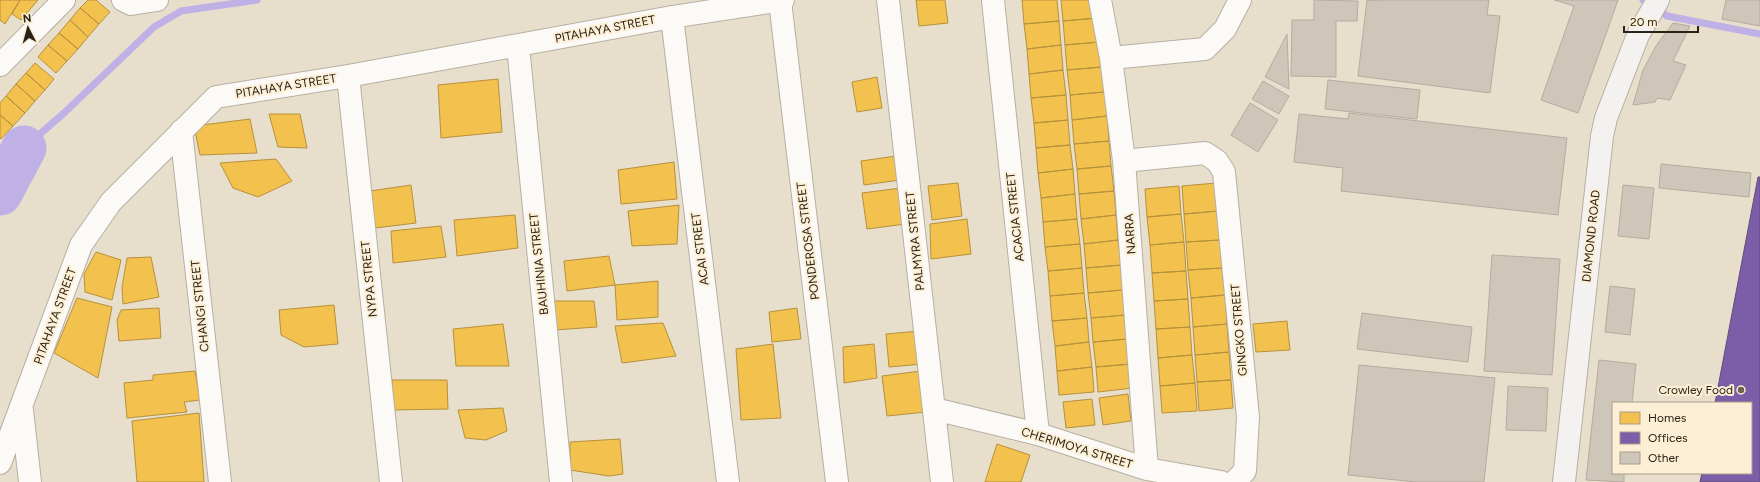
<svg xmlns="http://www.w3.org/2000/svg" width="1760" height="482" font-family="Figtree,sans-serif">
<rect width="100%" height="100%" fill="#e8decc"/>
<path fill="#f2c14e" stroke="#b6913d" d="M0 0H20L5 24 0 20Z
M20 0H38L21 20 12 14Z
M88 0H96L110 12 99 24 80 8Z
M916 0H945L948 23 919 26Z
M1022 0H1057L1059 21 1024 24Z
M1061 0H1096L1097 18 1063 21Z
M80 8 99 24 88 37 70 20Z
M1097 18 1100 42 1065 45 1063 21Z
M70 20 88 37 78 49 59 33Z
M1059 21 1061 45 1027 49 1024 24Z
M59 33 78 49 67 61 48 45Z
M1100 42 1102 67 1067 70 1065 45Z
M48 45 67 61 56 73 38 57Z
M1061 45 1063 70 1029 74 1027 49Z
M35 63 54 79 45 90 26 73Z
M1102 67 1104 92 1070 95 1067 70Z
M1063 70 1066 95 1031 98 1029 74Z
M26 73 45 90 35 101 16 84Z
M877 77 882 108 857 112 852 82Z
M498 79 502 132 441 138 438 85Z
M16 84 35 101 25 113 6 96Z
M1104 92 1107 116 1072 120 1070 95Z
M1066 95 1068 120 1034 123 1031 98Z
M6 96 25 113 13 126 0 115V103Z
M269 114H300L307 148 278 147Z
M0 115 13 126 1 139 0 138Z
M1107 116 1109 141 1074 144 1072 120Z
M250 119 257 153 200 155 194 126Z
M1068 120 1070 145 1036 148 1034 123Z
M1109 141 1111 166 1077 169 1074 144Z
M1070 145 1073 169 1038 173 1036 148Z
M896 156 900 180 864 185 861 161Z
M276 159 292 181 258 197 233 188 220 163Z
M674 162 677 199 621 204 618 170Z
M1111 166 1114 191 1079 194 1077 169Z
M1073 169 1075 194 1041 198 1038 173Z
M958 183 962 216 932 220 928 186Z
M1216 183 1218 211 1184 214 1182 186Z
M411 185 416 223 375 228 370 191Z
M1179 186 1181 214 1147 217 1145 189Z
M901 188 906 224 867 229 862 193Z
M1114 191 1116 215 1081 219 1079 194Z
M1075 194 1077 219 1043 222 1041 198Z
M679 205 677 244 632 246 628 211Z
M1218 211 1220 240 1186 242 1184 214Z
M1181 214 1184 242 1150 245 1147 217Z
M515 215 518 248 457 256 454 220Z
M1116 215 1118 240 1084 244 1081 219Z
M967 219 971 254 931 259 930 224Z
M1077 219 1080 244 1045 247 1043 222Z
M441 226 446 257 393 263 391 231Z
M1118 240 1121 265 1086 268 1084 244Z
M1220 240 1222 268 1188 270 1186 242Z
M1184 242 1186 271 1152 273 1150 245Z
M1080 244 1082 268 1048 271 1045 247Z
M96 252 121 260 112 300 85 292 84 274Z
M609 256 615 285 567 291 564 261Z
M151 257 159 297 123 304 122 287 127 258Z
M1121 265 1123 290 1088 293 1086 268Z
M1082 268 1084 293 1050 296 1048 271Z
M1222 268 1225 295 1191 298 1188 270Z
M1186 271 1188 299 1154 301 1152 273Z
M658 281V317L617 320 615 285Z
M1123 290 1125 315 1091 318 1088 293Z
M1084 293 1087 318 1052 321 1050 296Z
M1225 295 1227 324 1193 327 1191 298Z
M77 298 112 307 98 378 54 353Z
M1188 299 1190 327 1156 329 1154 301Z
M549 301H594L597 327 554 330Z
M334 305 338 344 304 347 281 335 279 310Z
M159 308 161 338 119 341 117 320 121 310Z
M797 308 801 339 772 342 769 312Z
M1125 315 1128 339 1093 342 1091 318Z
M1087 318 1089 342 1055 346 1052 321Z
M1287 321 1290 350 1256 352 1253 324Z
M663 323 676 356 622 363 615 326Z
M503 324 509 366H456L453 329Z
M1227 324 1229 352 1195 355 1193 327Z
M1190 327 1192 355 1158 358 1156 329Z
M920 331 923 364 889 367 886 334Z
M1128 339 1130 364 1096 367 1093 342Z
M1089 342 1092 367 1057 371 1055 346Z
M773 344 781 418 741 420 736 349Z
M874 344 877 378 844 383 843 347Z
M1229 352 1231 380 1197 382 1195 355Z
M1192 355 1195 383 1160 386 1158 358Z
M1130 364 1133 388 1098 392 1096 367Z
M1092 367 1094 392 1059 395 1057 371Z
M195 371 200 400 184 402 187 412 127 418 124 383 153 380V375Z
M921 371 926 412 887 416 882 376Z
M392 380H447L448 409 393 410Z
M1231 380 1233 408 1199 411 1197 382Z
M1195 383 1197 411 1162 413 1160 386Z
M1128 394 1131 421 1103 425 1099 398Z
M1092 399 1095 425 1066 428 1063 402Z
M503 408 507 431 486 440 465 438 458 410Z
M199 413 204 482H137L132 421Z
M620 439 623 474 609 476 570 470V442Z
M997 444 1030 455 1021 482H985Z"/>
<path fill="#7b5ea7" stroke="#624c7c" d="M1758 177H1760V482H1700L1702 473H1751V403H1715Z"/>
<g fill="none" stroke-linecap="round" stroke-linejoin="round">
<path stroke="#bfb0e6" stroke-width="7" d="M1643 0 1667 16 1760 34
M24 148 64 113 154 27 181 11 257 0"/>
<path stroke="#bfb0e6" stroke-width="45" d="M0 193 24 148"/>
</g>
<path fill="#cec6b8" stroke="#b4ac9f" d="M1314 0 1358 1 1357 21H1336V77L1291 76 1292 20H1314Z
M1367 0 1378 1V0H1489L1487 15 1500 16 1490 93 1358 76Z
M1554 0H1618L1578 113 1541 100 1574 6Z
M1726 0H1760V26L1722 19Z
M1673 23 1690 26 1673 61 1686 65 1670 100 1657 98 1655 102 1633 105 1643 70 1656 46Z
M1287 34 1289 89 1265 77Z
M1328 80 1420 90 1417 119 1325 109Z
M1263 81 1289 96 1279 114 1252 99Z
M1250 103 1278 120 1258 152 1231 135Z
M1349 113 1567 138 1558 215 1341 191 1343 168 1294 162 1299 114 1348 119Z
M1661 164 1751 173 1749 197 1659 188Z
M1623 185 1654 188 1649 239 1618 236Z
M1492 255 1560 259 1552 375 1484 371Z
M1610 286 1635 289 1630 335 1605 332Z
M1362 313 1472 327 1468 362 1357 349Z
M1599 360 1636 364 1632 403H1613V473H1624V482L1586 480Z
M1359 365 1495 378 1484 482H1416L1348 475Z
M1508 386 1548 388 1546 431 1506 430Z"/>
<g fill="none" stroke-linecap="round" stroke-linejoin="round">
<defs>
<path id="street" d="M123 0 131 4 157 0
M888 0 942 482
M993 0 1038 434
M1100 0 1111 58 1124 161 1147 469
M780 1 837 482
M672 17 728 482
M518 46 561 482
M1111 58 1205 49 1225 29 1240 0
M0 65 64 0
M348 76 391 482
M181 131 220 482
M1124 161 1205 153 1217 161 1224 172 1248 417 1245 471 1234 482
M934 409 1038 434 1147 469 1221 482
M22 410 30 482
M0 463 81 245 111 202 216 97 348 76 672 17 783 0"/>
<path id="secondary" d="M1564 482 1602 136 1606 118 1638 35 1658 0"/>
</defs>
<use href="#street" stroke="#b7afa2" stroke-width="24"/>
<use href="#secondary" stroke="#b7afa2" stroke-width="24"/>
<use href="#street" stroke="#fcfaf7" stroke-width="22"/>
<use href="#secondary" stroke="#f4f2f1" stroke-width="22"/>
</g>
<circle fill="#6c6456" stroke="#fdefd5" stroke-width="1.5" cx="1741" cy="390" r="4"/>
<g text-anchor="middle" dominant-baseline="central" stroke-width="4" stroke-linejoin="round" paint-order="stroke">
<g font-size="12" fill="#292216" stroke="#fdefd5">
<text transform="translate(605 29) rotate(-11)">PITAHAYA STREET</text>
<text transform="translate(286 86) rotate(-9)">PITAHAYA STREET</text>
<text transform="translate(1015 217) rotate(-96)">ACACIA STREET</text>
<text transform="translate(1130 234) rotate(-94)">NARRA</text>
<text transform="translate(1591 236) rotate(-84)">DIAMOND ROAD</text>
<text transform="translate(808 241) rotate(-97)">PONDEROSA STREET</text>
<text transform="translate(915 241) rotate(-96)">PALMYRA STREET</text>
<text transform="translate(700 249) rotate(-97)">ACAI STREET</text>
<text transform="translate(539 264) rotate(-96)">BAUHINIA STREET</text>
<text transform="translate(369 279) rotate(-96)">NYPA STREET</text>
<text transform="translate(200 306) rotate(-96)">CHANGI STREET</text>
<text transform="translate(55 316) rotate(-70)">PITAHAYA STREET</text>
<text transform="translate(1239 330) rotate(-95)">GINGKO STREET</text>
<text transform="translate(1077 448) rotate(17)">CHERIMOYA STREET</text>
</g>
<g font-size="12" fill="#292216" stroke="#fdefd5" text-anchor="end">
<text x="1733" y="390">Crowley Food</text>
</g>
</g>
<rect x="1612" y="402" width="140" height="72" fill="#fdefd5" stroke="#a89d89"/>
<rect x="1620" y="412" width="20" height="12" fill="#f2c14e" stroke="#a89d89"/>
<text x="1648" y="422" font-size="12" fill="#292216">Homes</text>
<rect x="1620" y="432" width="20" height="12" fill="#7b5ea7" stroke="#a89d89"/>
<text x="1648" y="442" font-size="12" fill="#292216">Offices</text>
<rect x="1620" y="452" width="20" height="12" fill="#cec6b8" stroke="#a89d89"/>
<text x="1648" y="462" font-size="12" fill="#292216">Other</text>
<g transform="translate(28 28) rotate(354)" stroke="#fdefd5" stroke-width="3" paint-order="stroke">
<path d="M0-3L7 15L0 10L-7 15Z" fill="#292216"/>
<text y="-6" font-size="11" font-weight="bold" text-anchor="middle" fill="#292216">N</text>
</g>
<path d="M1624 26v6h74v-6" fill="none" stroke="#292216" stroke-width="2"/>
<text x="1630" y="26" font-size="12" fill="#292216" stroke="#fdefd5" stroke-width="3" paint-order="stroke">20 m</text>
</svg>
